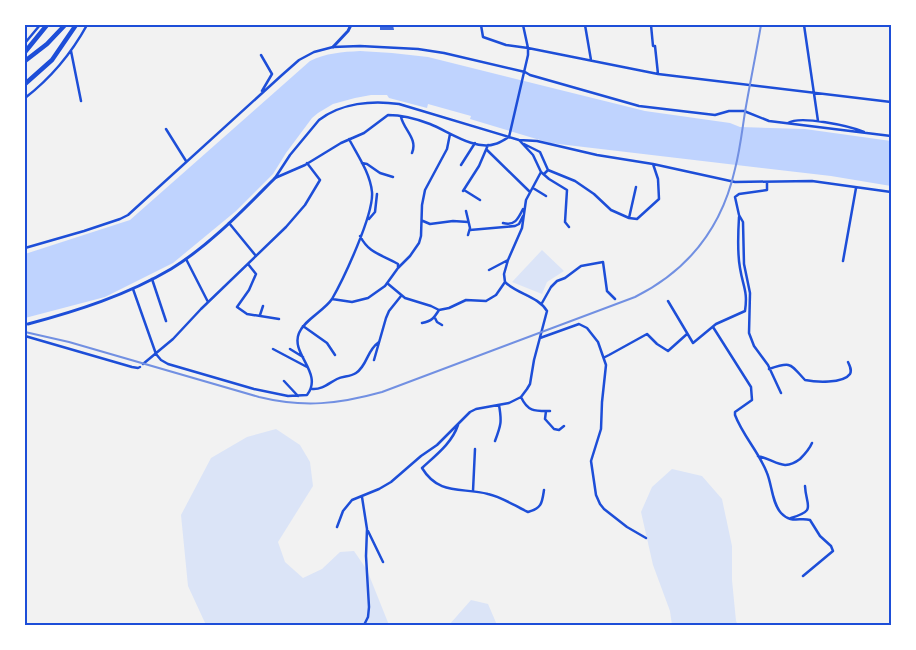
<svg xmlns="http://www.w3.org/2000/svg" width="916" height="650" font-family="'Roboto Serif',serif">
<rect width="100%" height="100%" fill="#f2f2f2"/>
<path fill="#dbe4f7" d="M542 250 564 271 547 282 542 294 512 282Z
M276 429 300 445 310 462 313 486 278 542 285 562 303 578 322 569 340 552 354 551 367 570 389 625H206L188 586 181 515 211 458 247 437Z
M672 469 702 476 722 499 732 546V580L736 621 738 625H672L670 611 653 565 641 512 652 487Z
M471 600 488 604 497 625H449Z"/>
<path fill="#bfd3fe" d="M360 51 392 53 428 57 645 111 730 123 740 127 805 129 891 141V186L831 176 550 143 470 119 471 116 428 104 427 108 389 98 387 95H371L355 98 333 104 318 113 312 118 286 153 273 174 236 211 173 263 105 297 25 318V254L130 220 310 61C326 53 342 52 360 51Z"/>
<path fill="#3d67dc" d="M380 25H393L394 30H380Z"/>
<g fill="none" stroke-linecap="round" stroke-linejoin="round">
<path stroke="#1d4ed8" stroke-width="2.5" d="M481 25 483 37 506 45 528 48 658 74 891 102
M585 25 591 60
M651 25 653 46H655L658 74
M804 25 818 121
M25 43 40 25
M71 51 81 101
M261 55 272 74 262 91
M25 98C51 78 71 54 87 25
M401 117C404 130 418 139 412 153
M788 123C800 115 850 126 864 132
M166 129 186 161
M520 141 533 155 541 172 549 179 567 190 565 222 569 227
M524 144 540 152 548 170
M487 150 530 192
M362 163 367 164 380 173 393 177
M461 165 475 143
M544 174 548 170 575 181 594 194 611 210 629 218 637 219 659 199 658 179 653 164
M275 178 290 155 319 120C341 103 372 100 399 104L519 140 537 141 597 155 653 164 735 182 812 181 891 192
M275 178 305 165 341 143 364 133 388 115C402 115 417 119 430 124 448 131 475 151 495 144 500 143 505 139 509 137L528 55V48L523 25
M767 182V190L739 194 735 197 739 215 743 222 744 264 750 293 749 333 754 346 768 365 781 393
M533 188 546 196
M464 190 480 200
M463 191 479 166 488 145
M466 211 470 228 468 235
M629 218 636 187
M369 219 375 212 377 194
M423 221 430 224 453 221 468 222
M229 223 256 256
M503 223C515 226 518 219 523 209
M470 230 515 226 519 224 523 216
M360 236C370 255 382 254 398 264V268
M25 248 84 231 120 219 128 215 282 75 299 60 314 52 333 47 360 46 418 49 444 53 525 72 530 75 639 106 715 115 729 111H744L769 121 891 136
M186 259 208 302
M843 261 856 188
M248 264 256 274 249 290 237 307 247 314 279 319
M489 270 508 260
M152 279 166 321
M387 283 405 298 431 306 439 310 449 308 466 300 486 301 496 295 505 282 504 274 508 260 522 228 526 200 541 172
M133 289 156 354 161 360 168 364 254 389 288 396 307 395C324 373 290 354 299 333 304 320 324 311 332 299 344 278 374 214 372 192 370 173 358 156 349 139
M332 299 352 302 368 298 385 286 398 268 410 256 419 243 421 236 422 205 425 190 447 149 450 134
M668 301 693 343 716 324 745 311C748 291 743 287 740 268 737 252 738 234 739 217
M542 303 551 287 557 281 565 278 581 266 603 262 607 291 615 299
M260 315 263 306
M435 318 437 322 442 325
M422 323C432 321 434 318 439 310
M303 326 327 343 335 355
M713 327 751 387 752 400 735 412V415C743 436 759 452 767 473 772 485 772 503 781 513 791 524 800 517 810 520L820 536 831 546 833 551 803 576
M25 336 132 367 138 368 140 367
M540 338 579 324 587 328 598 342 606 365 602 402 601 429 591 461 596 495 600 504 604 509 627 527 646 538
M273 349 307 367
M290 349 303 357
M605 357 609 355 647 334 657 344 668 351 687 334
M374 360 386 318 389 311 401 296
M143 364 173 339 201 309 286 227 305 205 320 180 307 163
M769 369C792 361 790 364 805 380 815 382 843 384 850 374 852 370 850 366 848 362
M284 381 298 396
M312 389C322 390 329 383 337 379 343 376 350 377 356 373 368 365 366 351 379 342
M521 397C528 412 535 411 550 411
M546 411 545 419 554 429 559 430 564 426
M458 425C452 443 436 455 422 468 439 496 462 487 488 494 502 497 515 506 528 512 542 508 542 503 544 490
M495 441C501 425 502 422 499 405
M758 456C776 460 783 472 800 459 805 454 809 450 812 443
M473 491 475 449
M362 497 367 529 366 556 369 607 368 617 364 625
M791 518C817 510 806 507 805 486
M337 527 343 511 352 500 379 489 391 482 421 456 437 445 470 412 476 409 509 403 521 397 527 389 530 384 534 360 547 311C538 296 517 294 505 282
M368 531 383 562"/>
<path stroke="#1d4ed8" stroke-width="3" d="M333 47 348 31 351 25
M28 324C77 311 127 295 171 269 210 245 243 210 275 178"/>
<path stroke="#1d4ed8" stroke-width="4.5" d="M25 52 47 25
M25 61 47 44 65 25
M25 84 52 60 76 25"/>
<path stroke="#7290e2" stroke-width="2" d="M25 332 69 342 259 397C304 408 339 404 382 392L635 297C689 270 722 227 735 169 740 150 742 131 745 112 750 83 756 54 761 25"/>
</g>
<rect width="916" height="650" fill="none" stroke="#ffffff" stroke-width="52"/>
<rect x="26" y="26" width="864" height="598" fill="none" stroke="#1d4ed8" stroke-width="2"/>
</svg>
